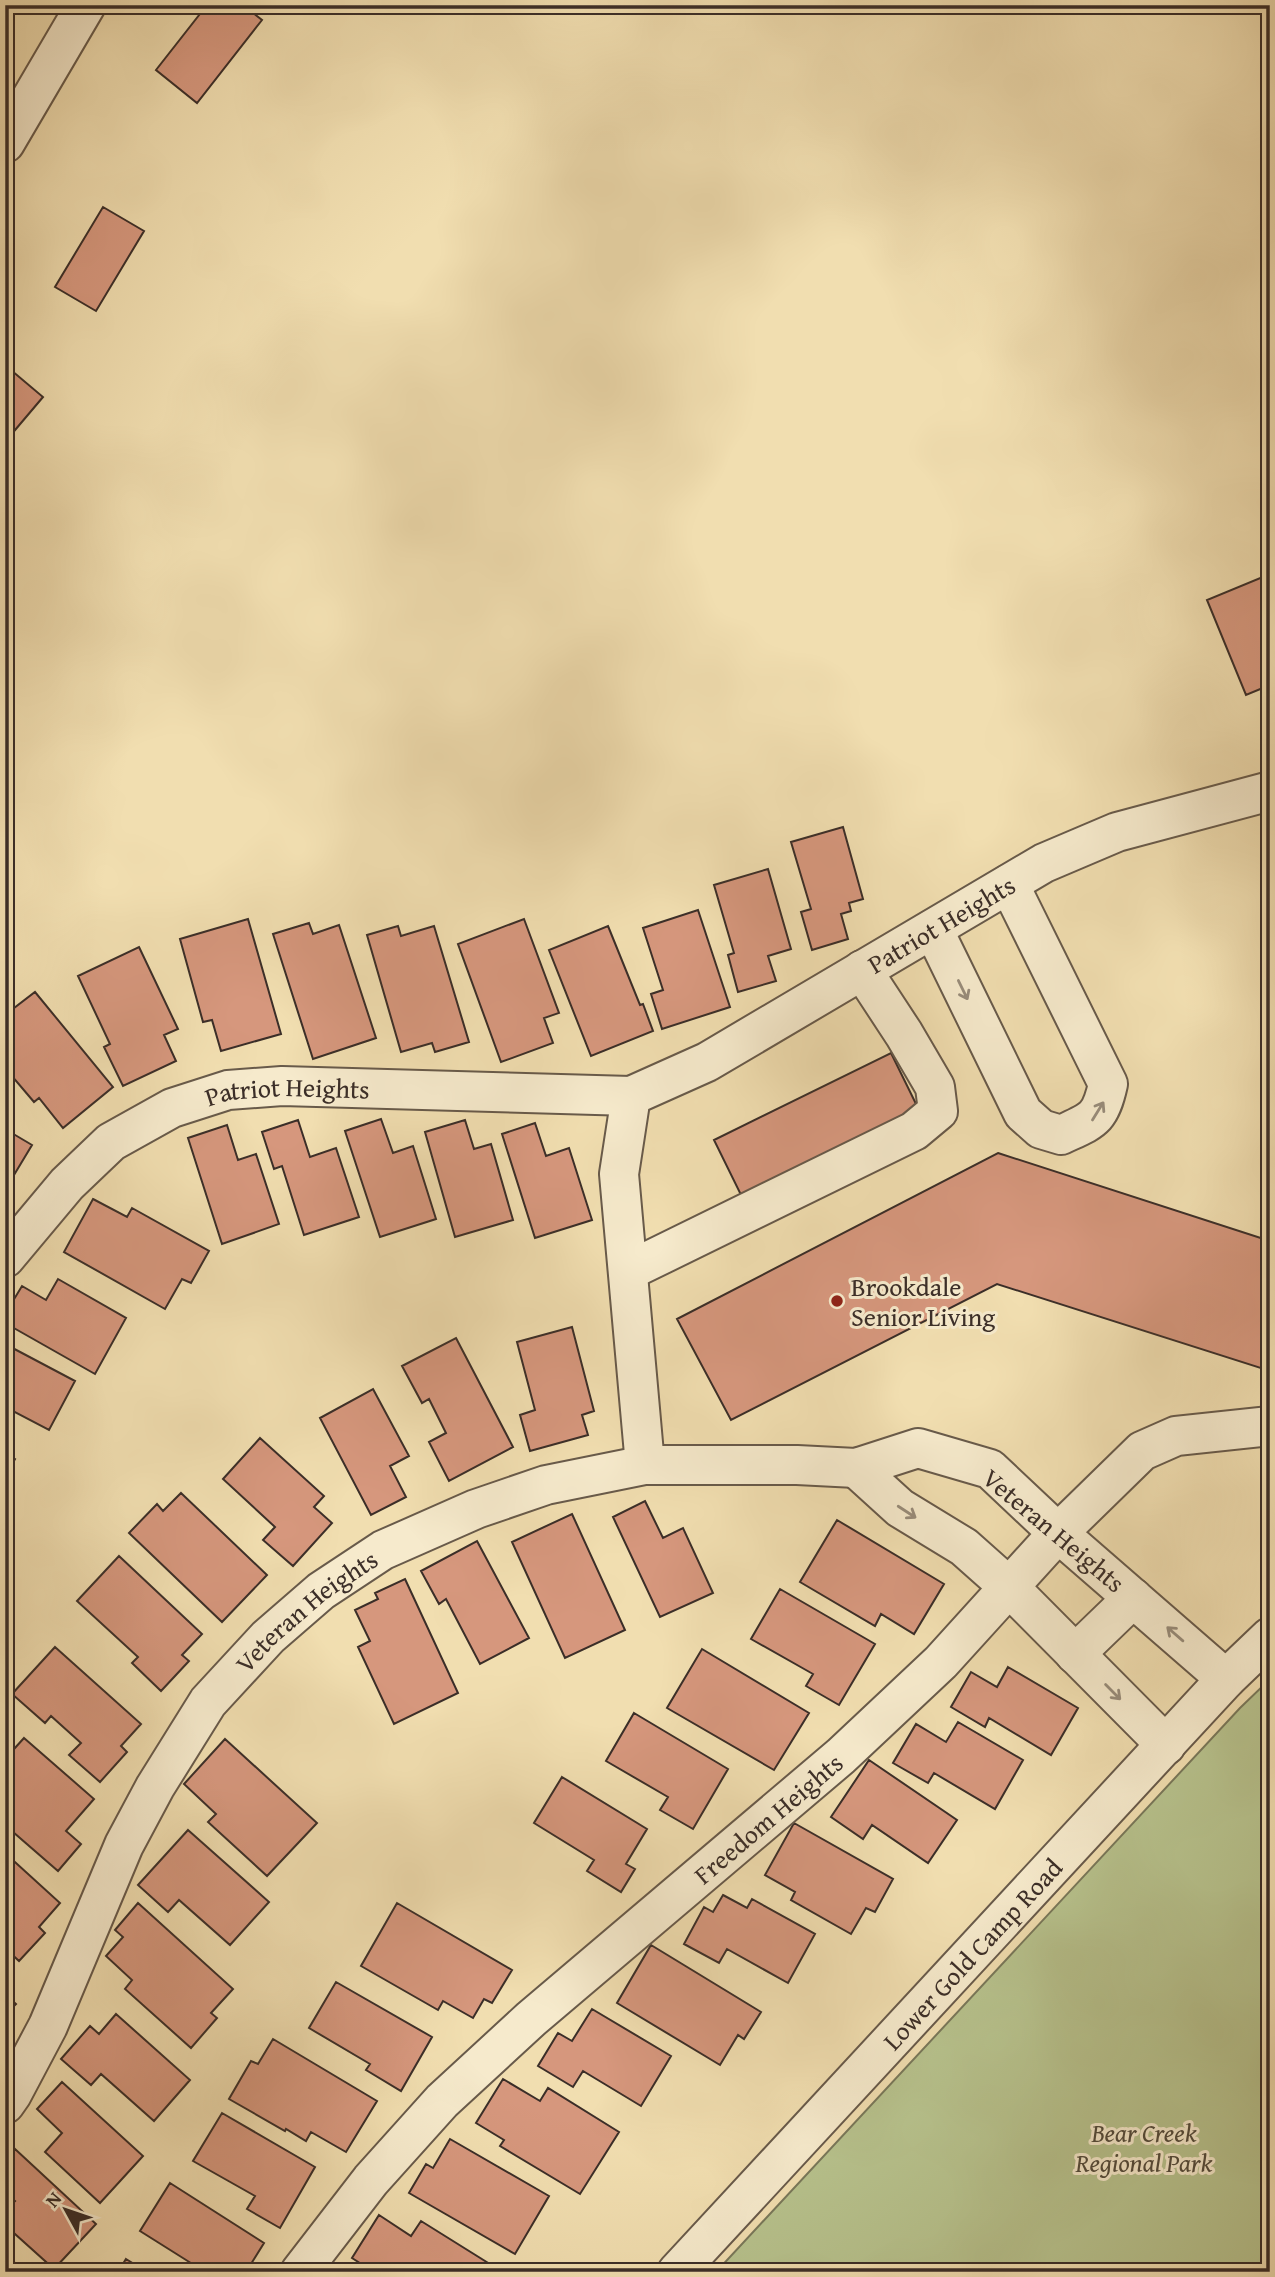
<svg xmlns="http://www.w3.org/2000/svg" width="1275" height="2277" font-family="'Gentium Book Plus',serif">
<rect width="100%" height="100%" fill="#f1deb0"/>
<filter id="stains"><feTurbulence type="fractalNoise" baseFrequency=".00286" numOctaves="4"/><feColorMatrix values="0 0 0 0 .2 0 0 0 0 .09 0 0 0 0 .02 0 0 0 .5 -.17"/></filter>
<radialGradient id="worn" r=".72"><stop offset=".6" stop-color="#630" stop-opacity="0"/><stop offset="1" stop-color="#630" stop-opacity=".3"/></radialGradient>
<path fill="#b7c28d" stroke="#79785a" stroke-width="2" d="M1270 1679V2272H716L1240 1708Z"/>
<path fill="#d6977d" stroke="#3b2e28" stroke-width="2" d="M207 5H243L262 20 197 103 156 70Z
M103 207 144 231 96 311 55 287Z
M5 365 43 397 10 436 5 432Z
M1270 574V685L1246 695 1207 600Z
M843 827 863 899 849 903 851 911 841 914 848 939 812 950 801 912 811 909 791 842Z
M768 869 791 949 768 956 776 981 738 992 728 955 734 953 714 885Z
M698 910 730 1007 662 1029 651 994 663 990 643 928Z
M248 919 281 1034 221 1051 212 1020 203 1022 180 939Z
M524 919 559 1013 544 1018 553 1043 501 1062 458 944Z
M309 923 313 934 339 925 376 1038 313 1059 273 934Z
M398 926 401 936 434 926 469 1042 435 1052 432 1043 401 1052 367 935Z
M608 926 640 1005 643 1004 653 1031 591 1056 549 950Z
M139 947 178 1029 164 1035 176 1061 123 1086 104 1047 110 1044 78 976Z
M35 992 113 1087 63 1128 39 1098 34 1102 5 1068V1015Z
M891 1053 920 1112 743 1199 714 1140Z
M381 1119 393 1153 413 1146 436 1219 380 1237 345 1131Z
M298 1120 310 1157 336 1148 359 1217 304 1235 282 1166 274 1169 262 1132Z
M465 1120 474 1149 491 1144 513 1220 455 1237 425 1132Z
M535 1123 546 1156 569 1148 592 1220 535 1238 502 1134Z
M227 1125 238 1160 256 1154 279 1224 222 1244 188 1138Z
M5 1129 32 1145 5 1190Z
M998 1153 1270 1241V1371L997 1284 731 1420 677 1319Z
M93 1199 127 1217 132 1208 209 1251 191 1283 182 1279 165 1309 64 1252Z
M58 1279 126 1318 95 1374 5 1323V1314L22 1286 46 1300Z
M572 1327 594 1411 582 1415 588 1435 530 1451 520 1415 535 1410 517 1342Z
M456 1338 513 1447 449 1481 429 1442 446 1433 429 1399 422 1403 402 1366Z
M5 1344 75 1381 49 1430 5 1407Z
M373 1389 409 1456 390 1466 406 1497 371 1515 320 1418Z
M260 1438 324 1496 314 1507 332 1523 293 1566 263 1540 275 1527 223 1479Z
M5 1453 15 1459 5 1476Z
M181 1493 267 1575 222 1622 129 1533 157 1504 163 1511Z
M645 1501 663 1538 683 1528 713 1593 660 1617 613 1517Z
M572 1514 625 1630 565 1658 512 1542Z
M837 1520 944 1584 914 1634 881 1614 875 1626 800 1582Z
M477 1541 529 1638 480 1664 446 1599 439 1604 421 1571Z
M119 1556 202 1634 182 1655 189 1661 161 1691 132 1663 138 1657 77 1601Z
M405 1579 458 1693 394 1724 358 1647 370 1641 355 1610 378 1599 375 1593Z
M780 1589 875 1644 839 1705 806 1686 813 1674 751 1639Z
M55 1647 141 1724 121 1746 127 1752 100 1782 69 1755 81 1743 51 1716 45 1723 12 1694Z
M702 1649 809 1713 774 1770 667 1708Z
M1008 1667 1078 1708 1051 1755 989 1718 985 1727 951 1707 971 1672 997 1687Z
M634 1713 728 1769 693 1829 660 1810 668 1797 606 1761Z
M958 1722 1023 1760 995 1809 934 1773 928 1783 893 1763 916 1724 946 1742Z
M24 1738 94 1799 66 1831 81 1844 58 1871 5 1825V1759Z
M225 1739 317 1823 267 1876 208 1822 216 1814 184 1784Z
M869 1760 957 1820 928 1863 872 1825 863 1839 831 1817Z
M562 1777 647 1829 626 1864 635 1869 621 1892 587 1871 594 1860 534 1823Z
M794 1823 893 1879 875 1912 866 1908 851 1934 791 1900 795 1892 765 1875Z
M188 1830 269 1902 230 1945 179 1900 168 1912 138 1885Z
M5 1853 60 1903 39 1927 45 1933 19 1961 5 1948Z
M723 1895 747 1908 752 1899 815 1934 788 1983 727 1949 719 1963 684 1944 704 1907 713 1912Z
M138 1903 233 1989 211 2013 217 2018 191 2048 125 1989 132 1980 106 1956 123 1937 115 1930Z
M397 1903 512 1970 492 2003 484 1999 473 2018 443 2001 438 2010 361 1966Z
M651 1945 761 2012 744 2039 738 2035 720 2065 617 2003Z
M336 1982 432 2037 401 2091 366 2070 370 2064 309 2028Z
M5 1994 16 2004 5 2015Z
M592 2009 671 2056 641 2106 583 2071 573 2087 538 2066 558 2033 572 2041Z
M116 2014 190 2080 154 2121 101 2074 91 2085 61 2059 90 2026 99 2034Z
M273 2039 377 2101 346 2152 311 2132 306 2141 286 2129 285 2131 229 2099 251 2061 258 2064Z
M503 2079 540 2101 548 2088 619 2132 580 2194 500 2146 504 2140 476 2123Z
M62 2082 143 2156 100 2203 45 2152 62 2133 37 2109Z
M222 2113 315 2167 280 2228 247 2209 255 2196 193 2161Z
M450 2139 549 2196 515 2254 409 2193 426 2164 433 2168Z
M15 2149 96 2224 54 2269 5 2225V2211L15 2201 5 2193V2160Z
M170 2183 264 2243 246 2272H201L202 2270 140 2231Z
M379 2215 411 2236 421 2221 501 2271 374 2272 352 2258Z
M5 2254 25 2272H5Z
M126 2259 147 2272H118Z"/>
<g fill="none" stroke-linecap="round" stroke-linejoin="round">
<defs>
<g id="minor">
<path d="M5 143 86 5"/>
<path d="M933 929 1023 1113 1041 1129 1061 1135C1093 1120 1100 1120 1108 1084L1009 884"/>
<path id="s1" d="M5 1258 67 1184 111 1142 172 1108 228 1090 282 1086 631 1096"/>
<path d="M628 1271 914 1131 938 1111 935 1087 904 1034 862 970"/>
<path id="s2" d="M645 1465 619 1174 631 1096 707 1062 1044 863 1117 832 1270 791"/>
<path d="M856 1468 900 1508 964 1547 1009 1587 1166 1745"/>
<path d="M1075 1654 1133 1598"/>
<path id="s3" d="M5 2104 12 2094 48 2026 124 1845 155 1787 208 1702 268 1637 321 1591 383 1550 476 1509 546 1485 645 1465H797L856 1468 918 1448 990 1469 1058 1533 1226 1679"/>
<path id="s4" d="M300 2272 371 2180 442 2101 531 2019 841 1756 941 1662 1058 1533 1142 1451 1176 1436 1270 1426"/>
<path id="s5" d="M677 2272 1226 1679 1270 1637"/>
</g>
</defs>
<use href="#minor" stroke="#685a4a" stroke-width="42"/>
<use href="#minor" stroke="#f6eacc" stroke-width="38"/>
</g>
<defs><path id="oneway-shaft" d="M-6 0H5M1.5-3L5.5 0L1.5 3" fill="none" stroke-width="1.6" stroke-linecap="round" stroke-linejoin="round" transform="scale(1.75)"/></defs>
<g stroke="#988c7a">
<use href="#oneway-shaft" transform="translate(963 990) rotate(64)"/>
<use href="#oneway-shaft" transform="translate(1098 1111) rotate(-58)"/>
<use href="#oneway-shaft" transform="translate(907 1512) rotate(33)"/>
<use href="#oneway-shaft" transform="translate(1175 1634) rotate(-139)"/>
<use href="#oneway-shaft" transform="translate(1113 1692) rotate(45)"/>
</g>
<circle fill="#8f2418" stroke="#f6eacc" stroke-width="2.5" cx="837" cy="1301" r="7"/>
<g text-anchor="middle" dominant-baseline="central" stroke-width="6" stroke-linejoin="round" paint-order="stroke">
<g font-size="26" fill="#3b2e28" stroke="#f6eacc">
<text stroke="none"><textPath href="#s2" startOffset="726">Patriot Heights</textPath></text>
<text stroke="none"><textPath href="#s1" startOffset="345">Patriot Heights</textPath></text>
<text transform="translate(1054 1530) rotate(40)">Veteran Heights</text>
<text stroke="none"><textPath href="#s3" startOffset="586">Veteran Heights</textPath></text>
<text stroke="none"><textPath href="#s4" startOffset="654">Freedom Heights</textPath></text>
<text stroke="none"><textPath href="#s5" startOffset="434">Lower Gold Camp Road</textPath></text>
</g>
<g font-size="26" fill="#3b2e28" stroke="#f6eacc" text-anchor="start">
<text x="851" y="1286">Brookdale<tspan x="851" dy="30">Senior Living</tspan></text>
</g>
<g font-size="26" font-style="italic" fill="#544c3c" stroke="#f6eacc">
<text x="1144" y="2132">Bear Creek<tspan x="1144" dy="30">Regional Park</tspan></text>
</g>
</g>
<rect width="1275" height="2277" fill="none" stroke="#f1deb0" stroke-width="28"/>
<rect x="7" y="7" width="1261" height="2263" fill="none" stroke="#3b2e28" stroke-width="3.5"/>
<rect x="14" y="14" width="1247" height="2249" fill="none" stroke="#3b2e28" stroke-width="2"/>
<g transform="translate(66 2210) rotate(310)" stroke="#f6eacc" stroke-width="5" paint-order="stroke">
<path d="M0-5L12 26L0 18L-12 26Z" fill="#3b2e28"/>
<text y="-10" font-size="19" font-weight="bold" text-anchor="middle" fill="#3b2e28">N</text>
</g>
<rect width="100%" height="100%" filter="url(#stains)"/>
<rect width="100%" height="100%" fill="url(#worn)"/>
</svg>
